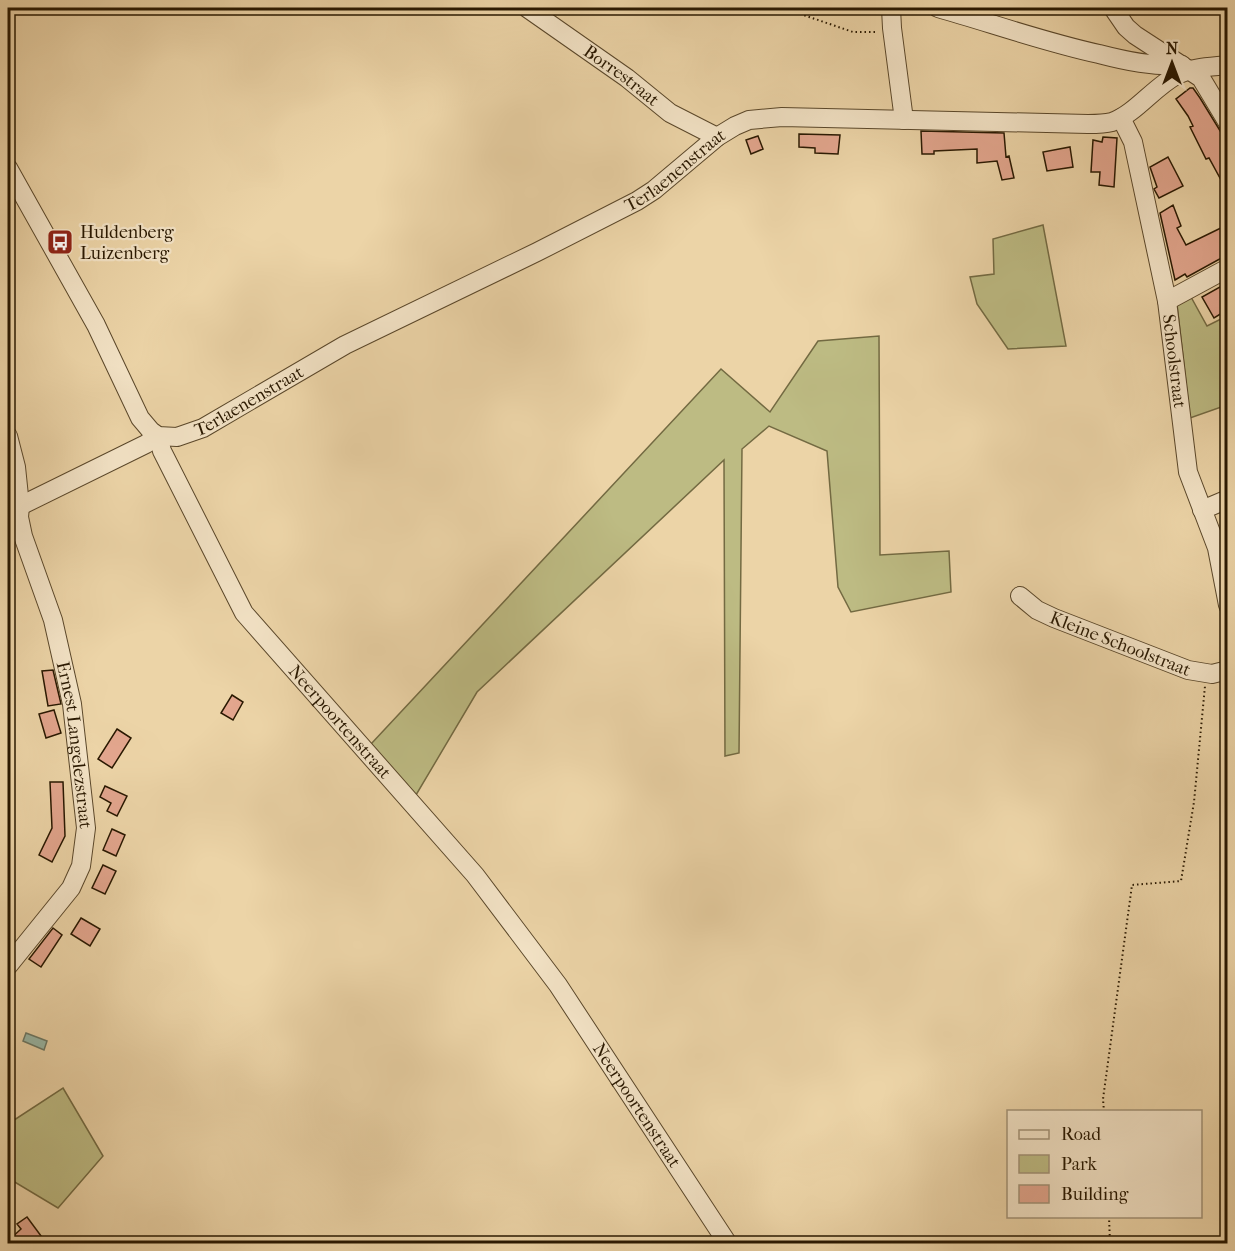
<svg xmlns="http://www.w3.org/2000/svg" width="1235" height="1251" font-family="'IM FELL French Canon',serif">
<rect width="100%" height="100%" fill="#ecd4a7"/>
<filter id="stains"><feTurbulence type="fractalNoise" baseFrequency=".00333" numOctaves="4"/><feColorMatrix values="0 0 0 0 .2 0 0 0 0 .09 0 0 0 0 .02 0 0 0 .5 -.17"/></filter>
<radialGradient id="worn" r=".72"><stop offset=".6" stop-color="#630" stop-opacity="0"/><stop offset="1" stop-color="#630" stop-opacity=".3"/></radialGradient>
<path fill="#bdbb83" stroke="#736a42" stroke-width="1.5" d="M1043 225 1066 346 1008 349 977 304 970 277 994 274 993 239Z
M1191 297 1207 326 1227 316V405L1190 418 1177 304Z
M879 336 880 555 949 551 951 592 851 612 838 587 827 451 769 426 742 449 739 753 725 756 724 460 477 692 416 795 371 744 721 369 770 412 818 341Z
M63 1088 103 1156 58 1208 8 1178V1124Z"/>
<path fill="#99b8a7" stroke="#6c7865" stroke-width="1.5" d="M26 1033 47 1041 44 1050 23 1041Z"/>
<path fill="#e3a68e" stroke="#291801" stroke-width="1.5" d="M1190 88H1193L1200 98 1227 142V191L1209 158 1206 159 1190 127 1193 126 1188 116 1176 99Z
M921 131 1004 133 1006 157 1009 156 1014 178 1002 180 997 161 977 163V149L934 151V154H922Z
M799 134 840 135 838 154 815 153V148L799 147Z
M758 136 763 149 751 154 746 140Z
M1103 137 1117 138 1114 187 1099 185 1100 172H1091L1093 140 1102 142Z
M1070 147 1073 167 1047 171 1043 152Z
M1168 157 1183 186 1159 198 1154 189 1157 187 1150 167Z
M1173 205 1181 226 1177 228 1186 245 1227 225V255L1187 277 1185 274 1175 280 1160 213Z
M1227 283V310L1214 318 1202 297Z
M53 670 61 704 48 706 42 671Z
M232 695 243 702 233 720 221 713Z
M54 710 61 733 46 738 39 714Z
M117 729 131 738 112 768 98 759Z
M50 782H63L65 836 52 862 39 855 52 828Z
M105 786 127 796 117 816 107 811 111 803 100 797Z
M112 829 125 835 116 856 103 850Z
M103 865 116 871 105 894 92 888Z
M81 918 100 929 90 946 71 934Z
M53 928 62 935 41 967 29 959Z
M27 1217 47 1244H8V1241L21 1229 17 1224Z"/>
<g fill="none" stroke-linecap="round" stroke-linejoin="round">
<defs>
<g id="minor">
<path id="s1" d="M527 8 627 78 670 113 717 137"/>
<path d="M891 8 892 28 904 120"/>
<path d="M938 8C991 23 1044 42 1099 54 1126 61 1154 67 1182 65"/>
<path d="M1113 8 1126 27 1135 35 1201 78 1228 123"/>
<path id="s2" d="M1121 118 1133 142 1167 301 1188 472 1217 548 1228 605"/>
<path id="s3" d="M8 168 96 325 140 418 151 431 158 436 177 437 203 428 345 345 537 252 637 201 654 190 717 137 735 126 749 120 782 117 1088 124C1096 124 1104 124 1112 122 1135 114 1154 87 1177 75 1193 67 1210 67 1228 65"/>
<path d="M1167 301 1228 268"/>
<path id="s4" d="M8 436 16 467 20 506 19 517 23 536 53 620 72 704 86 828 81 866 71 888 8 966"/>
<path id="s5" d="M158 436 162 451 244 613 475 875 558 985 728 1244"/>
<path d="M20 506 146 444 158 436"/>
<path d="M1202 510 1228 499"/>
<path id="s6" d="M1020 596 1037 610 1054 618 1188 670 1212 674 1228 670"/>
</g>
</defs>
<use href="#minor" stroke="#5a472a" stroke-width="20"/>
<path stroke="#291801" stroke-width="2" stroke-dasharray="1.5 3" stroke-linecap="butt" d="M783 8 853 32H877
M1104 1112 1103 1099 1132 885 1181 881 1194 802 1205 686
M1109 1216 1110 1244"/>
<use href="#minor" stroke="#f3e3c6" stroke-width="18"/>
</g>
<defs>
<symbol id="bus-square" viewBox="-11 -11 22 22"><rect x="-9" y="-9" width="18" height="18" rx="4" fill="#8f2418" stroke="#f3e3c6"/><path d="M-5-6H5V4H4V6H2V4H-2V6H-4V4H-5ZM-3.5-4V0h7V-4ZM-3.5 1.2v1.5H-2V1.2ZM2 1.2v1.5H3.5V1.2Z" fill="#fff"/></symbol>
</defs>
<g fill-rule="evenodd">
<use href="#bus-square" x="45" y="227" width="30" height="30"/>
</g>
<g text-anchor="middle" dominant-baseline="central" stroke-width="4.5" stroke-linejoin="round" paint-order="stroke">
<g font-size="18" fill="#291801" stroke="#f3e3c6">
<text stroke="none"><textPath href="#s1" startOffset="116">Borrestraat</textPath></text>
<text stroke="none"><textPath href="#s3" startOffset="894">Terlaenenstraat</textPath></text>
<text stroke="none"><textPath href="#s2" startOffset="250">Schoolstraat</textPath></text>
<text stroke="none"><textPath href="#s3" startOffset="408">Terlaenenstraat</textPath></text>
<text stroke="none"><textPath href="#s6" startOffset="112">Kleine Schoolstraat</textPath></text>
<text stroke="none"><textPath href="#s5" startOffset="342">Neerpoortenstraat</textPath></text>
<text stroke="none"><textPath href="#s4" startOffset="318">Ernest Langelezstraat</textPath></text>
<text stroke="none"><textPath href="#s5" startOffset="828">Neerpoortenstraat</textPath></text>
</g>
<g font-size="18" fill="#291801" stroke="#f3e3c6" text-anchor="start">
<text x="80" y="232">Huldenberg<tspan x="80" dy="21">Luizenberg</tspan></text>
</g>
</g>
<rect width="1235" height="1251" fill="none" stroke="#ecd4a7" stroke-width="30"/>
<rect x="9" y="9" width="1217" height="1233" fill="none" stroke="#291801" stroke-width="3"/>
<rect x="15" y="15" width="1205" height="1221" fill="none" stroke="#291801" stroke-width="1.5"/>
<rect x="1007" y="1110" width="195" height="108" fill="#f3e3c6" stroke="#a29277" stroke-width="1.5"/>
<rect x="1019" y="1130" width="30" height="9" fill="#f3e3c6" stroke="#a29277" stroke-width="1.5"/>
<text x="1061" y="1140" font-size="18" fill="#291801">Road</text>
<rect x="1019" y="1155" width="30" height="18" fill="#bdbb83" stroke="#a29277" stroke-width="1.5"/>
<text x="1061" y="1170" font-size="18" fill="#291801">Park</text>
<rect x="1019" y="1185" width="30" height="18" fill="#e3a68e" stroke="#a29277" stroke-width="1.5"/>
<text x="1061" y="1200" font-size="18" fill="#291801">Building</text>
<g transform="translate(1172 63)" stroke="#f3e3c6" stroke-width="4.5" paint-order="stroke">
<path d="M0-4.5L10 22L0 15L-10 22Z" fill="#291801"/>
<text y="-9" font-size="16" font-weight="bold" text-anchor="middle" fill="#291801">N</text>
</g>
<rect width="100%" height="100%" filter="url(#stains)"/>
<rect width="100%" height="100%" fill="url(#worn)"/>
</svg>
